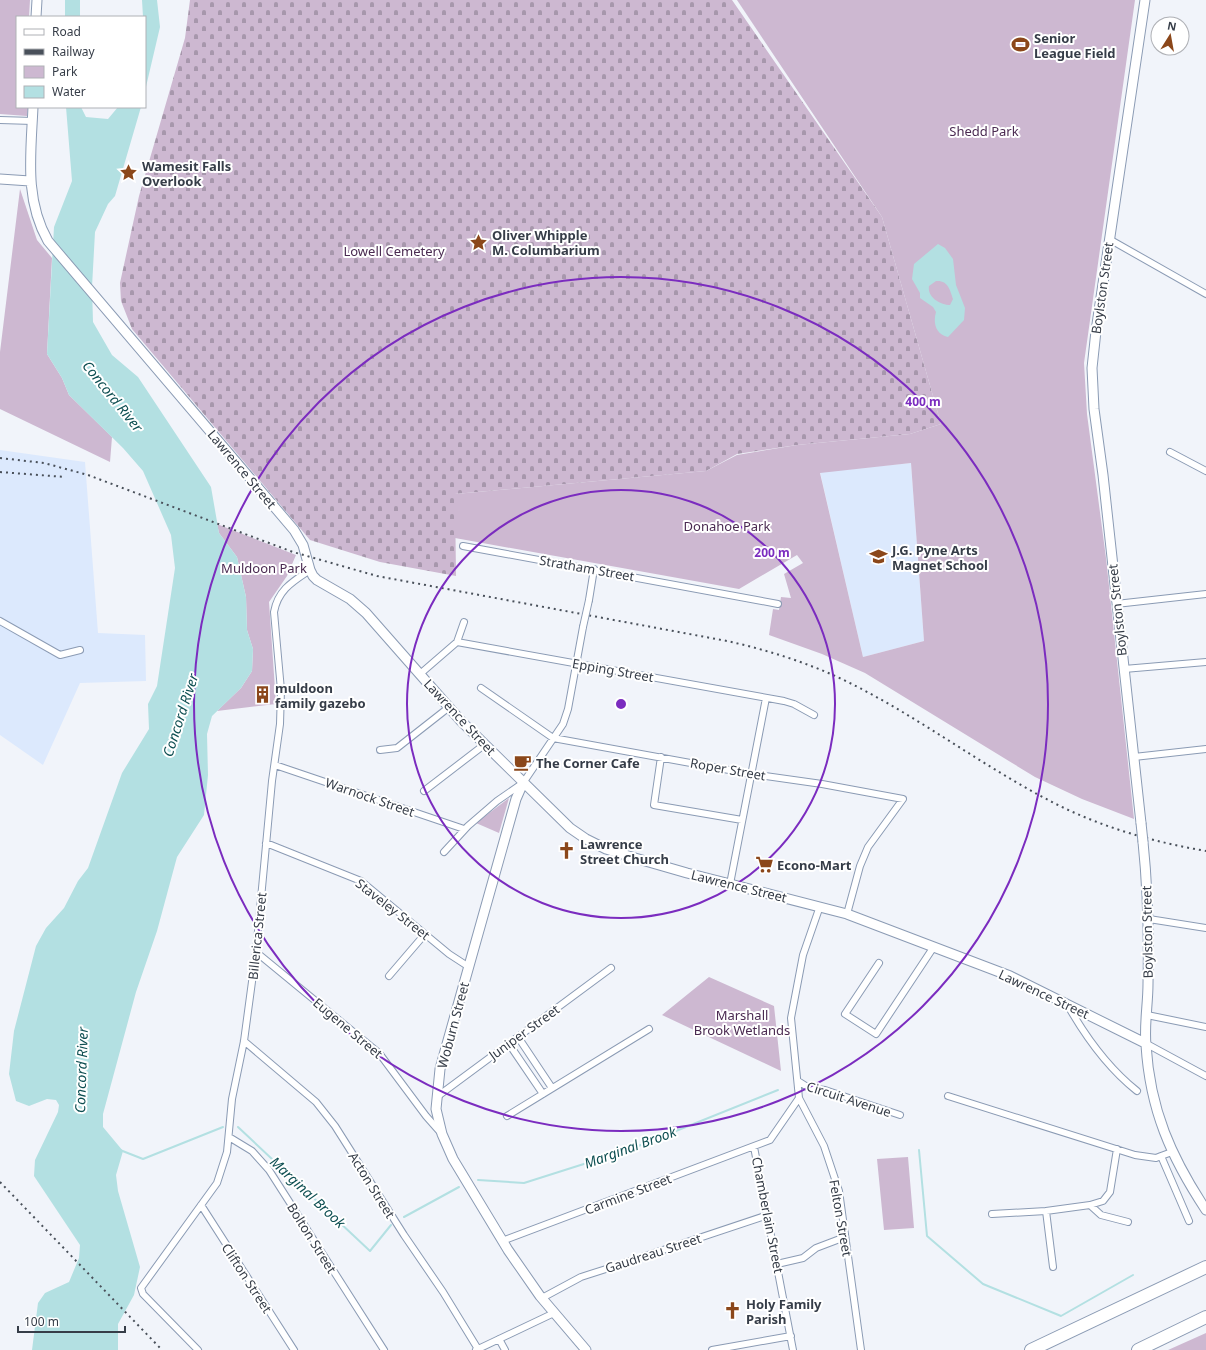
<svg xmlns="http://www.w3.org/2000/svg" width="1206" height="1350" font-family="'Noto Sans',sans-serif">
<defs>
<pattern id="cemetery-stones" width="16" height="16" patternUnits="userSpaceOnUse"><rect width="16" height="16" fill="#cdb8d1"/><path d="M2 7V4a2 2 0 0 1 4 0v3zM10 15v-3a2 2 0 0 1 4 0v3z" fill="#a797ac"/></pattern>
</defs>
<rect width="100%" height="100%" fill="#f1f4fa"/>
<path fill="#dce9fd" d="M0 450 85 462 98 633 145 635 146 681 80 683 43 765 0 735Z
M911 463 924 641 863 657 820 472Z"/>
<path fill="url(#cemetery-stones)" d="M190 0H732L882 217 941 424 910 434 797 445 737 454 706 471 455 494 456 576 380 562 310 540 132 329 121 301 120 283 139 196 185 38Z"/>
<path fill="#cdb8d1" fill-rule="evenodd" d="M0 0H30L29 17H17V107H28L27 116 0 114Z
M737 0H1135L1084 363 1087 414 1106 558 1134 819 1082 799 1035 777 865 673 822 654 769 635 773 609 779 610 781 597 791 598 784 574 803 563 797 555 739 589 455 538V494L706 471 737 455 797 445 910 434 941 424 882 217ZM911 463 924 641 863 657 820 473Z
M20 189 37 240 52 258 47 354 62 378 69 395 112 437 110 462 0 409V352Z
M217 524 296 555 287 576 269 602 276 704 217 711 241 688 252 671 253 649 247 630 246 597 237 557 219 533Z
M509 798 499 833 476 823Z
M709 977 774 1006 781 1071 662 1015Z
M908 1157 914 1228 884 1230 877 1159Z
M1206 1333V1350H1168Z"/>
<path fill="#b3e0e2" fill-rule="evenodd" d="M65 0H80V17H65Z
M142 0H157L160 27 145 91V17H143Z
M66 107H81L86 117 108 119 118 107H141L115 196 108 204 95 232 92 287 93 322 112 355 138 377 211 487 219 533 237 557 246 597 247 630 253 649 252 671 241 688 212 716 207 734 208 775 204 815 177 857 157 931 136 992 103 1114V1127L123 1151 116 1175 118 1191 140 1267 134 1295 118 1324V1350H32L38 1303 45 1293 69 1282 79 1258 80 1245 34 1176 35 1160 58 1112 59 1105 56 1100 47 1099 29 1106 16 1101 9 1074 14 1031 36 946 46 928 64 908 78 881 88 868 122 773 149 729 148 704 157 686 175 568 171 535 143 471 123 448 69 395 62 378 47 354 54 227 72 181Z
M938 244 945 248 953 259 956 285 965 308 964 320 948 337C935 334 933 322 936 312L933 307 920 298V293L912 279 914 264ZM936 281C948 280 950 290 953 299L950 305C940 305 927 297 929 286Z"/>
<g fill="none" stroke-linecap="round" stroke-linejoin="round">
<path stroke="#b3e0e2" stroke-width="2" d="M238 1127 370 1251 391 1225
M120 1150 143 1159 223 1127
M919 1150 927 1236 983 1284 1061 1316 1133 1275
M478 1180 524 1183 631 1149 778 1090
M404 1217 459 1187"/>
<defs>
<path id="street" d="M0 120 33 121
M1109 239 1206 294
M1170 452 1206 471
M463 546 778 604
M589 600 594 569
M1116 604 1206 594
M0 621 60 655 80 650
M457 642 464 622
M1124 669 1206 662
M420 674 457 642 784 701 794 704 814 715
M481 688 553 738 751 774 822 784 903 799 868 847 860 866 847 914
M380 750 397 748 448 708
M661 757 654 805 742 820
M1134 757 1206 749
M275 765 464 829
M424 791 484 745
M266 843 361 881 449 954 469 967
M444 852 468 826 497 801 523 783 563 724 568 709 583 627
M730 884 766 698
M820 906 803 955 791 1018 799 1098 824 1146 839 1191 861 1350
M1149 919 1206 928
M256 952 379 1053 426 1116 441 1133
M879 963 845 1014 876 1034 933 948
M389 976 425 934
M1067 1004C1085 1036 1108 1068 1137 1091
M1147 1015 1206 1027
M518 1037 552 1088
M244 1041 316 1102 335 1126 404 1235 443 1292 478 1349
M1145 1043 1206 1076
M509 1044 543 1094
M798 1081 809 1088 825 1090 900 1115
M438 1096 611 968
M948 1096 1135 1155 1156 1158 1161 1156
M507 1116 649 1029
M229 1137 252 1151 269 1170 384 1350
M754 1147 793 1350
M1172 1152 1161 1156 1189 1221
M201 1205 294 1350
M1090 1205 1103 1201 1110 1192 1117 1149
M1046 1211 1090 1205 1101 1215 1128 1222
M992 1214 1046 1211 1053 1267
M502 1241 770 1140 799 1098
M777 1264 803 1258 816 1248 845 1237
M542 1298 581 1277 606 1269 768 1215
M499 1339 505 1350
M198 1350 143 1294 141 1288 217 1183 227 1152 232 1099 244 1041 256 952 272 781 280 724 281 690 274 612C278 590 292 582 310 570
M476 1350 554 1313
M712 1350 791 1336"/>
<path id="secondary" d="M36 17 37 0
M33 107C31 153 24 199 48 241L294 530 303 545 310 570 313 576 317 580 350 599 366 613 461 721 570 828 586 839 606 849 635 858 687 873 847 914 1010 976 1145 1043
M0 179 30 181
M523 783 516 799 447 1044 440 1069 436 1109 442 1134 453 1159 508 1250 540 1296 586 1350
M1141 823 1103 475 1094 409 1092 368 1096 331 1145 0
M1143 842C1148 890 1149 936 1148 984 1148 1004 1144 1025 1146 1045 1150 1110 1171 1157 1206 1210"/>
<path id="highway" d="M1031 1350 1206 1267
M1138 1350 1206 1317"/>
</defs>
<use href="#street" stroke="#8b9bb4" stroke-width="8"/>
<use href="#secondary" stroke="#8b9bb4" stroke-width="11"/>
<use href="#highway" stroke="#8b9bb4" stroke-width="14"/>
<use href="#street" stroke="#fff" stroke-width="6"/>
<use href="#secondary" stroke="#fff" stroke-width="9"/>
<use href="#highway" stroke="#fff" stroke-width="12"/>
<path stroke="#49505a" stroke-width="2" stroke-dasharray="2 4" stroke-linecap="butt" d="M0 458 44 463 88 475 293 552 377 576 727 641C763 649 799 660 833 675 910 710 978 764 1054 803 1101 827 1153 842 1206 851
M0 472 65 477
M0 1182 162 1350"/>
<defs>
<path id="street-bridge" d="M583 627 589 600"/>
<path id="secondary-bridge" d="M1141 823 1143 842"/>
</defs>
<use href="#street-bridge" stroke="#8b9bb4" stroke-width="8" stroke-linecap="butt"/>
<use href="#secondary-bridge" stroke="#8b9bb4" stroke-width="11" stroke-linecap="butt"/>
<use href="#street-bridge" stroke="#fff" stroke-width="6"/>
<use href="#secondary-bridge" stroke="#fff" stroke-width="9"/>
</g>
<g fill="none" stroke="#7b2cbf" stroke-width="2">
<circle cx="621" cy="704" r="214"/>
<circle cx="621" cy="704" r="427"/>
</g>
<defs>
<symbol id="stadium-bare" viewBox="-9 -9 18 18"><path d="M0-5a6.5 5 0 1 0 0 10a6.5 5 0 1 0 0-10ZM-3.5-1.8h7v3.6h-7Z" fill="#8b471a" stroke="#fff" stroke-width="2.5" paint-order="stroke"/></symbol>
<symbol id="sight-bare" viewBox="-9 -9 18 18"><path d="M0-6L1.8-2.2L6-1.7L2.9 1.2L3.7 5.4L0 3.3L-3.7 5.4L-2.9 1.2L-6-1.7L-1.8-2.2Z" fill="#8b471a" stroke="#fff" stroke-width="2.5" paint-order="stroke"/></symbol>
<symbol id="school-bare" viewBox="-9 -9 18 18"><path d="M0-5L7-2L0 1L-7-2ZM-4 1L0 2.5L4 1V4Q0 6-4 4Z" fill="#8b471a" stroke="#fff" stroke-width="2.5" paint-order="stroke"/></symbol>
<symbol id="building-bare" viewBox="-9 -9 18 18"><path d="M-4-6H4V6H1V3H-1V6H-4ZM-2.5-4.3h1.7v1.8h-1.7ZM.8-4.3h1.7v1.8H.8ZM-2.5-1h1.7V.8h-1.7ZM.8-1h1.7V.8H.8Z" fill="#8b471a" stroke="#fff" stroke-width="2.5" paint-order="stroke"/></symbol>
<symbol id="cafe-bare" viewBox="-9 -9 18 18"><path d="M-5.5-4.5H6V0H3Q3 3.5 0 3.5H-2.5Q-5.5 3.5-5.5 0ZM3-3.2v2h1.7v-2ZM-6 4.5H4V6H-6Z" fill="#8b471a" stroke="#fff" stroke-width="2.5" paint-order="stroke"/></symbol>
<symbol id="church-bare" viewBox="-9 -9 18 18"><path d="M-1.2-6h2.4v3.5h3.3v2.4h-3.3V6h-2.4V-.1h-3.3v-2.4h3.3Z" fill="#8b471a" stroke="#fff" stroke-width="2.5" paint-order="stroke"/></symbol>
<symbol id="supermarket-bare" viewBox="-9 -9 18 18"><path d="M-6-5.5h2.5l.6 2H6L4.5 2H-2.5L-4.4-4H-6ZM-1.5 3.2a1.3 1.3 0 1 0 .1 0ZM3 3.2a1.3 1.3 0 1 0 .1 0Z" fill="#8b471a" stroke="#fff" stroke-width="2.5" paint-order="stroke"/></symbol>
</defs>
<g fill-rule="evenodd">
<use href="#stadium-bare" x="1008" y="32" width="25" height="25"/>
<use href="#sight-bare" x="116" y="160" width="25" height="25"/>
<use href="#sight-bare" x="466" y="230" width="25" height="25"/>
<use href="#school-bare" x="866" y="544" width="25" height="25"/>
<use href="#building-bare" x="250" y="682" width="25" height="25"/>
<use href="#cafe-bare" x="510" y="750" width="25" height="25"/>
<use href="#church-bare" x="554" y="838" width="25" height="25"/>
<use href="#supermarket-bare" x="752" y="852" width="25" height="25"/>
<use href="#church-bare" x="720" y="1298" width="25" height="25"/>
</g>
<g text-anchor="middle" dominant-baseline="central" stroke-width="4" stroke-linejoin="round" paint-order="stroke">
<g font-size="13" font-weight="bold" fill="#363d48" stroke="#fff" text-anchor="start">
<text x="1034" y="38">Senior<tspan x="1034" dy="15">League Field</tspan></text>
<text x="142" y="166">Wamesit Falls<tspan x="142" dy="15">Overlook</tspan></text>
<text x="492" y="235">Oliver Whipple<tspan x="492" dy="15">M. Columbarium</tspan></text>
<text x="892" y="550">J.G. Pyne Arts<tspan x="892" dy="15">Magnet School</tspan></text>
<text x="275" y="688">muldoon<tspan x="275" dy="15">family gazebo</tspan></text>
<text x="536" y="763">The Corner Cafe</text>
<text x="580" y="844">Lawrence<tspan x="580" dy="15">Street Church</tspan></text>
<text x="777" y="865">Econo-Mart</text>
<text x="746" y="1304">Holy Family<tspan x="746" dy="15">Parish</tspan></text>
</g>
<g font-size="13" fill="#4a2a51" stroke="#fff">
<text x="984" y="131">Shedd Park</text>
<text x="394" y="251">Lowell Cemetery</text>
<text x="727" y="526">Donahoe Park</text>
<text x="264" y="568">Muldoon Park</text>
<text x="742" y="1015">Marshall<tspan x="742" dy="15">Brook Wetlands</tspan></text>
</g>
<g font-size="13" fill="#363d48" stroke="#fff">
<text transform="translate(1102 288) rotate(-82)">Boylston Street</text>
<text transform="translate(242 469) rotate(50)">Lawrence Street</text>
<text transform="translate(587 568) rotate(10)">Stratham Street</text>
<text transform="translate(1117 610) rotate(-96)">Boylston Street</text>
<text transform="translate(613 670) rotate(10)">Epping Street</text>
<text transform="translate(460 717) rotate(47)">Lawrence Street</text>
<text transform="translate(728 769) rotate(10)">Roper Street</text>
<text transform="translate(370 797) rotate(19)">Warnock Street</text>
<text transform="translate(739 886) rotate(14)">Lawrence Street</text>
<text transform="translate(393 909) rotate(38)">Staveley Street</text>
<text transform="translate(1147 932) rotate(-91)">Boylston Street</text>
<text transform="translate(257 936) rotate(-84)">Billerica Street</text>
<text transform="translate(1044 994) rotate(25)">Lawrence Street</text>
<text transform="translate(453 1025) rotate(-75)">Woburn Street</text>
<text transform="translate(348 1028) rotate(40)">Eugene Street</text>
<text transform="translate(524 1032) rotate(-36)">Juniper Street</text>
<text transform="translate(849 1099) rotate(18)">Circuit Avenue</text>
<text transform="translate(372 1185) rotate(58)">Acton Street</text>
<text transform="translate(628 1194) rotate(-21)">Carmine Street</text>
<text transform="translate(768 1215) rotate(79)">Chamberlain Street</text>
<text transform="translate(841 1218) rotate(80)">Felton Street</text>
<text transform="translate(312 1238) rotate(58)">Bolton Street</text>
<text transform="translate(653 1253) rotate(-18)">Gaudreau Street</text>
<text transform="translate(247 1278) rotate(57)">Clifton Street</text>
</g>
<g font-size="14" font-style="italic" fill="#0e4f52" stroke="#fff">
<text transform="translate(113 396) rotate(51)">Concord River</text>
<text transform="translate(180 715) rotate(-72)">Concord River</text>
<text transform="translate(81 1070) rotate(-88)">Concord River</text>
<text transform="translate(630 1147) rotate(-20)">Marginal Brook</text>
<text transform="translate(308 1192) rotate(43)">Marginal Brook</text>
</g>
</g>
<circle cx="621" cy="704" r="6" fill="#7b2cbf" stroke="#fff" stroke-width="2"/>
<g font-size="12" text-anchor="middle" font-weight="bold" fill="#7b2cbf" stroke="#fff" stroke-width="4" stroke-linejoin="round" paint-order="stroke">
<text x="923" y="406">400 m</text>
<text x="772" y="557">200 m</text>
</g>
<rect x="16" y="16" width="130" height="92" fill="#ffffff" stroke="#afb1b6"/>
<rect x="24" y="29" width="20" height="6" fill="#ffffff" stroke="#afb1b6"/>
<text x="52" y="36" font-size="12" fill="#363d48">Road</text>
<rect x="24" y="49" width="20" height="6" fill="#49505a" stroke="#afb1b6"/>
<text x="52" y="56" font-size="12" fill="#363d48">Railway</text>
<rect x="24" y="66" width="20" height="12" fill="#cdb8d1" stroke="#afb1b6"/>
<text x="52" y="76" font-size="12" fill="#363d48">Park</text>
<rect x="24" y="86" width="20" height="12" fill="#b3e0e2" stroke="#afb1b6"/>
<text x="52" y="96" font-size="12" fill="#363d48">Water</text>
<g transform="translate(1170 36) rotate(11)"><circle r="19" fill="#ffffff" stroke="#afb1b6"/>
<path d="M0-3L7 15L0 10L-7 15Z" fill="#8b471a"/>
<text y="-6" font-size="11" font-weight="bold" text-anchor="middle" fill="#363d48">N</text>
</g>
<path d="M18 1326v6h107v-6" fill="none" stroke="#363d48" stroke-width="2"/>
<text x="24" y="1326" font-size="12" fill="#363d48" stroke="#ffffff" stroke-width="3" paint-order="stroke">100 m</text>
</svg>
